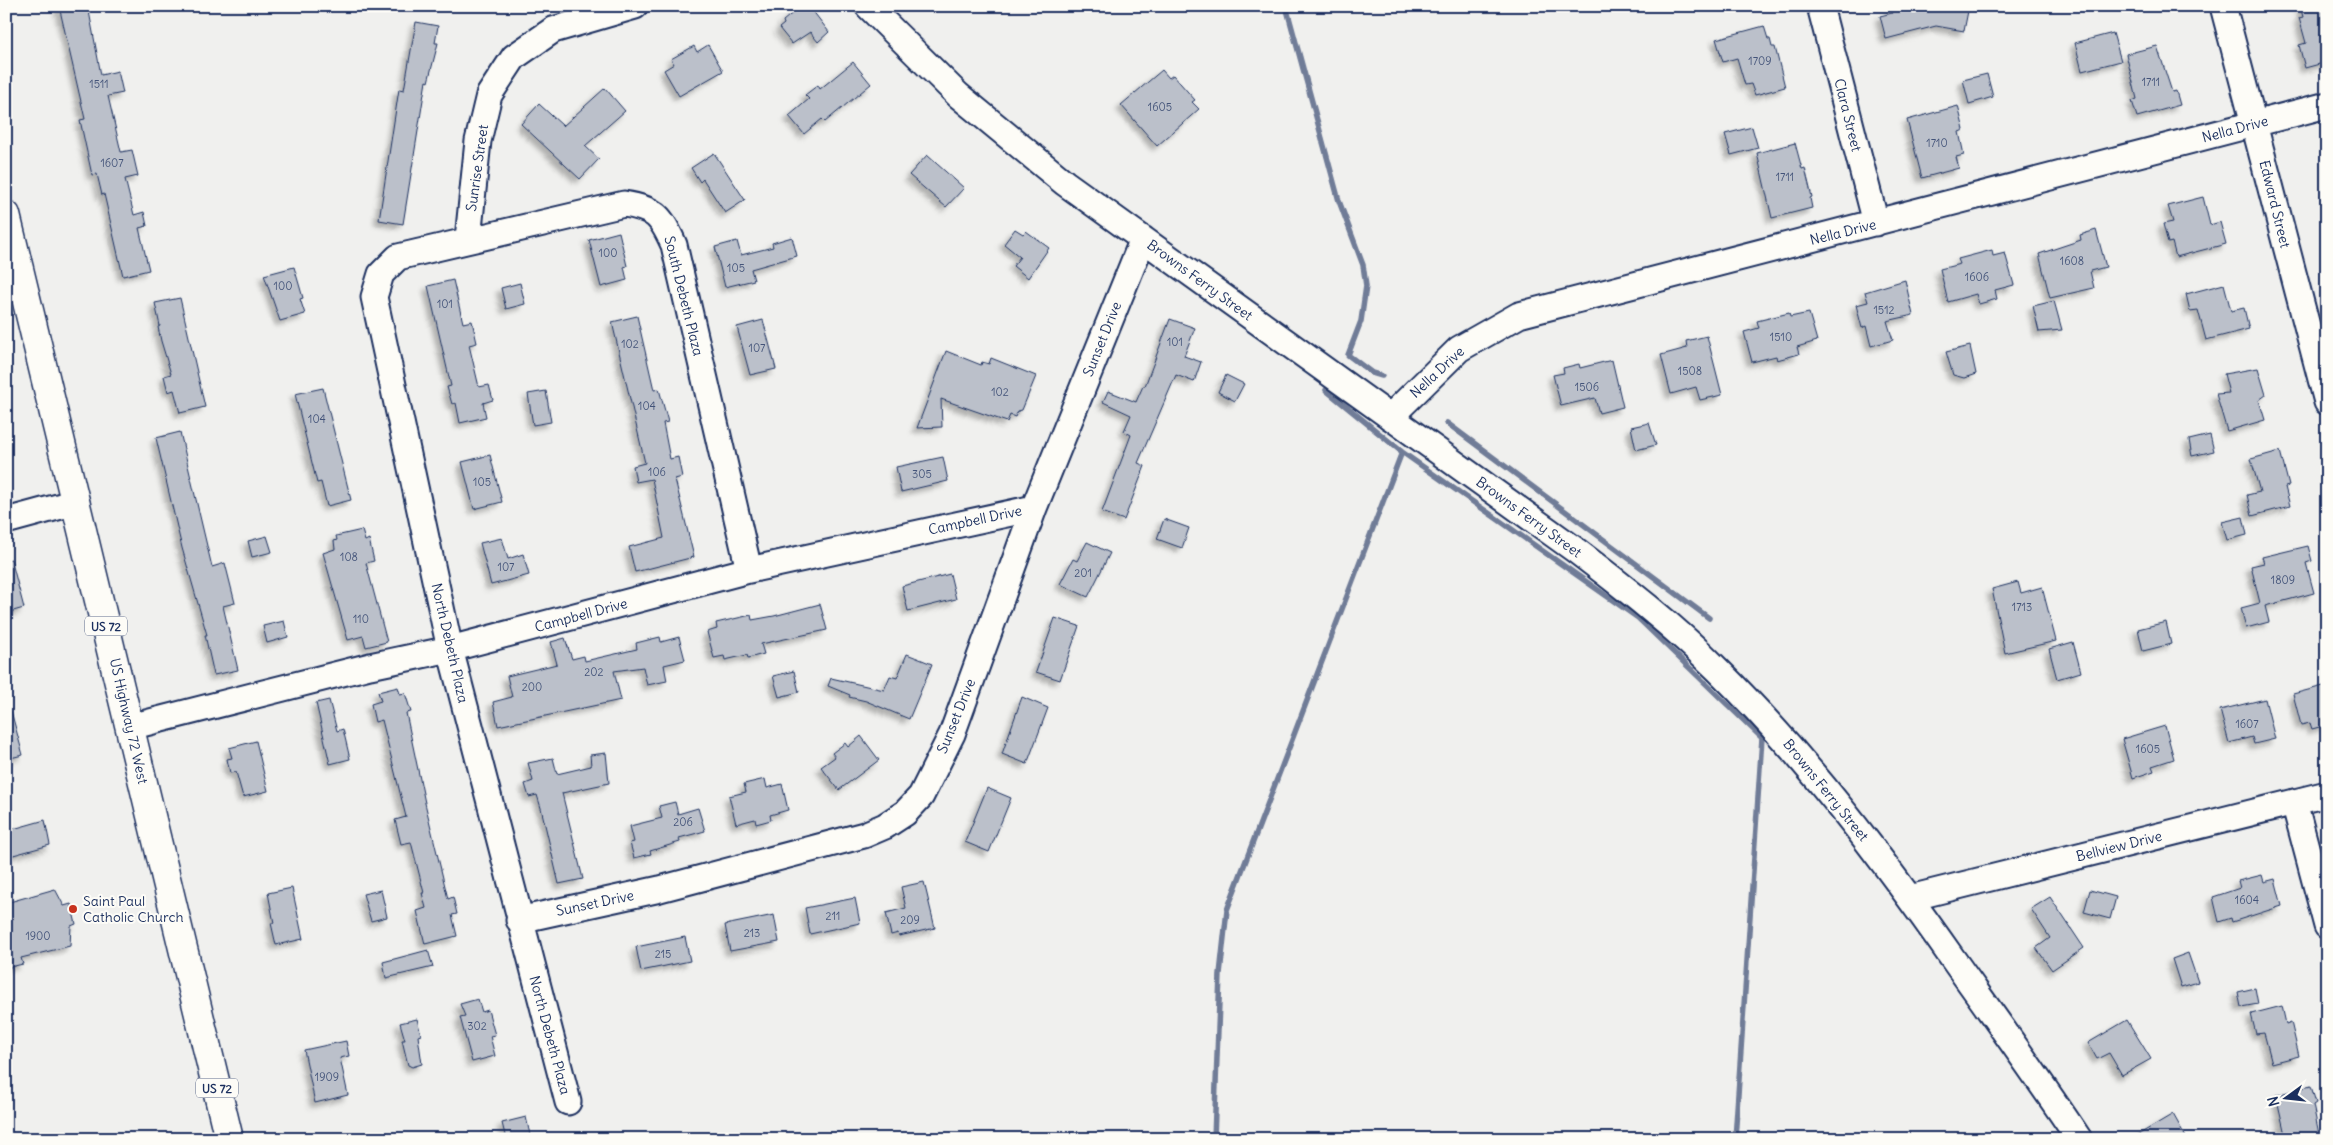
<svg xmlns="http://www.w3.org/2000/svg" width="2333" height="1145" font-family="Delius,sans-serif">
<defs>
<filter id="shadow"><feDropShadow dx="-4.5" dy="4.5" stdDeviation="2.5" flood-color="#0004"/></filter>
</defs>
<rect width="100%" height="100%" fill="#f0f0ee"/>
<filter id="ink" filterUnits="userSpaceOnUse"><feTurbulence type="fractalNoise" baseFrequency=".02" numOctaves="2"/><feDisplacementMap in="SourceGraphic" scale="10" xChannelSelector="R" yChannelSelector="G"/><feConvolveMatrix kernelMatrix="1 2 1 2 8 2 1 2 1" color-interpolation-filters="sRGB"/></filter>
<g filter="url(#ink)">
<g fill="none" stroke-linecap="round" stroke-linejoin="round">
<path stroke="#6f7b97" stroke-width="5.5" d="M1286 6 1339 201 1363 265 1366 286 1361 321 1348 355 1372 373 1382 376
M1447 423 1709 618
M1402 452 1638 618 1762 738 1735 1139
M1214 1139 1220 974 1227 910 1402 452 1326 390"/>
</g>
<path fill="#bbc0ca" stroke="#1b2f5e" filter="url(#shadow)" d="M59 6H88L101 75 118 71 123 93 108 96 121 152 132 150 138 176 125 179 134 215 144 212 147 226 139 228 149 270 123 276 104 194 102 195 97 174 92 175 80 120 85 119Z
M801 6H809L829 32 818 42 810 32 792 44 779 28 784 24 783 21Z
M1891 6H1969L1964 31 1936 26 1886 39 1880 16 1892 13Z
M2300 6H2327V62L2305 68 2299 45 2306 43 2299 18 2303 17Z
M416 22 438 26 435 43H438L428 82 426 81 403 224 379 220 399 89 404 90Z
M1764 26 1768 39H1770L1772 47H1775L1785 87 1755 95 1751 84 1745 85 1737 58 1723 62 1716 39Z
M2113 33 2121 61 2082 71 2075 43Z
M708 45 723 71 679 96 664 70 674 64 671 59 694 46 697 52Z
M2157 46 2172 92 2176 91 2180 105 2137 117 2132 101 2137 99 2126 54Z
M853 62 871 84 825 122 822 119 804 134 789 116 809 99 805 95 818 85 820 89Z
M1162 70 1169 78 1173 75 1195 100 1192 102 1199 109 1157 146 1121 105Z
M1987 74 1993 97 1969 104 1963 80Z
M605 88 625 111 585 146 599 159 580 179 521 124 539 104 563 126Z
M1958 106 1964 130 1959 132 1964 155 1956 157 1959 168 1922 178 1907 120Z
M1752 127 1758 148 1731 155 1725 134Z
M1795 143 1802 169 1805 168 1812 197 1810 198 1812 208 1772 218 1757 153Z
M714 153 745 200 725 213 703 179 700 182 691 168Z
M927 155 964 188 946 207 909 175Z
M2203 197 2210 225 2220 222 2226 244 2176 257 2172 242 2168 243 2163 224 2173 222 2168 206Z
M1015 229 1023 234 1026 231 1049 248 1028 278 1013 266 1020 257 1004 244Z
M2096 230 2106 267 2090 271 2094 288 2050 298 2039 254 2081 240 2080 235Z
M619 232 627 266 624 267 627 280 601 287 589 240Z
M792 237 797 256 751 269 754 280 725 287 715 247 737 241 741 255 773 247 772 243Z
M1992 250 1993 256 2005 253 2014 285 1995 290 1997 299 1979 304 1976 294 1948 302 1940 269 1960 264 1958 259Z
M294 267 303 298 300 299 305 314 280 321 264 275Z
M453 280 463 323 472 321 477 343 469 345 479 387 489 385 493 400 483 403 486 417 460 423 456 403 452 404 447 387 451 386 428 286Z
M1905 280 1913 315 1887 321 1893 340 1871 346 1866 326 1862 328 1856 305 1868 302 1865 292Z
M520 283 525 304 506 309 501 288Z
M2224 284 2231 311 2244 308 2249 329 2206 340 2198 310 2190 311 2186 294Z
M180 298 205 407 180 413 174 390 168 392 164 376 171 374 161 341 158 327 160 326 155 303Z
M2054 301 2062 330 2039 332 2033 306Z
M1789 313 1790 317 1809 313 1817 341 1797 347 1799 354 1777 360 1776 356 1752 362 1744 332 1759 328 1757 321Z
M637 316 654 390 659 389 668 422 663 423 670 459 678 457 682 477 675 479 694 557 635 572 629 547 664 538 652 479 636 482 633 466 645 463 612 322Z
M1170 319 1195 328 1184 356 1201 362 1194 382 1176 375 1138 463 1145 466 1124 520 1102 512 1131 435 1124 431 1131 415 1103 402 1108 391 1136 402 1143 386H1145Z
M763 320 776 369 750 375 737 327Z
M1707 336 1722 395 1700 400 1696 387 1671 394 1661 355 1687 348 1686 341Z
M1970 346 1976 374 1964 378 1953 375 1946 352Z
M946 351 981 365 982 362 989 364 991 358 1036 376 1022 410 1018 411 1015 417 1010 415 1007 422 941 399 942 427 917 428Z
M1612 360 1623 407 1599 413 1595 398 1561 406 1553 375 1564 373 1563 368 1579 364 1580 368Z
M2258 368 2266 395 2259 400 2265 420 2227 431 2216 394 2229 393 2224 374Z
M1226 375 1244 384 1235 401 1218 392Z
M323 388 351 500 327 506 321 482 317 483 295 394Z
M546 391 551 422 533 425 528 394Z
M1649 423 1656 445 1636 450 1631 427Z
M180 432 212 567 225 563 235 603 223 606 238 670 214 675 205 635H207L182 548 156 438Z
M2210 435 2214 451 2192 456 2189 440Z
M2280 451 2289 486 2285 487 2290 506 2252 516 2247 495 2260 492 2251 459Z
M490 455 502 502 474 509 462 462Z
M943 457 948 481 901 492 896 467Z
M2243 517 2247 535 2227 540 2222 522Z
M1164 519 1189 528 1182 548 1157 539Z
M362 530 365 541 369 539 374 561 366 563 387 642 366 647 363 636 348 640 323 553 335 549 334 541 337 540 336 536Z
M267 536 272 552 252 557 248 541Z
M502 538 508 559 523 554 529 575 491 585 480 543Z
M1087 542 1110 553 1088 597 1060 584 1073 559 1077 561Z
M2308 546 2312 561 2306 563 2314 593 2265 606 2269 622 2246 628 2241 608 2260 603 2251 566 2264 563 2262 557Z
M11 559 24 608 6 613V560Z
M950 574 956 599 908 611 902 586Z
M2018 582 2021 593 2042 587 2056 641 2005 653 1992 589Z
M820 604 827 630 761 644 764 654 748 658 747 655 725 660 724 656 714 658 707 632 717 629 716 623 751 615 752 620 774 616Z
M1055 618 1079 626 1060 680 1036 672Z
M284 621 288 637 267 643 263 626Z
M2166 622 2171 644 2143 651 2138 629Z
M660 637 661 642 679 637 685 660 664 665 667 681 647 685 643 667 614 671 621 700 498 726 493 702 512 697 507 676 557 664 551 642 565 638 572 659 584 656 585 661 637 649 636 643Z
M2073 642 2081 672 2057 679 2049 649Z
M907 654 932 664 909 719 866 701 849 697 850 695 828 686 831 678 884 690 890 676 897 678Z
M794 671 799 692 779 697 773 676Z
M2327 685V725L2312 729 2310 723 2301 725 2293 694Z
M398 687 400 694 405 693 411 712 406 713 425 803 448 899 453 897 457 914 452 915 457 936 425 944 417 911 426 908 422 893H424L411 842 401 844 395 820 406 817 382 720 375 722 371 704 381 701 378 692Z
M1022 697 1048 708 1027 764 1002 754Z
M2265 699 2275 739 2254 744 2252 737 2229 743 2220 710Z
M329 700 337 731 343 729 350 759 330 764 316 703Z
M6 711H11L23 755 6 759Z
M2165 726 2174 759 2152 766 2154 771 2133 778 2122 739Z
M861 736 879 760 839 790 821 767 835 757 832 753 845 743 848 747Z
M256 741 268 791 243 797 236 772 230 773 227 759 232 758 229 748Z
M606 753 609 783 562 793 583 879 559 884 541 808 537 795 529 797 525 784 533 781 528 763 553 758 557 774 591 766 590 755Z
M765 779 767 788 782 784 788 810 770 815 771 820 756 824 755 819 736 824 729 796 746 792 744 784Z
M987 788 1011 798 989 852 965 842Z
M675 802 678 814 698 808 705 831 679 838 680 842 650 851 651 854 634 858 630 843 634 842 630 826 662 818 659 806Z
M45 820 50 845 6 857V831Z
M2262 875 2264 882 2275 879 2282 906 2232 922 2231 918 2219 922 2213 897 2240 888 2238 881Z
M924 882 935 928 899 936 898 933 891 935 886 913 906 908 901 887Z
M292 888 303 939 276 945 271 923H274L268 893Z
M55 889 64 906 71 904 76 924 71 926 70 946 21 958 23 964 6 968V903Z
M381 890 387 917 371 921 363 894Z
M2090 890 2116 897 2110 919 2084 912Z
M2050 897 2084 948 2052 970 2036 948 2050 938 2031 909Z
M855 898 860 923 810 934 805 908Z
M774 915 779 942 730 951 725 925Z
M685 937 690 961 641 971 636 947Z
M428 950 433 967 386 978 383 962Z
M2188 953 2198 982 2181 987 2172 959Z
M2255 988 2258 1004 2241 1007 2238 992Z
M478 999 482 1012 488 1010 495 1035 490 1036 495 1056 472 1062 460 1017 465 1016 460 1004Z
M2282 1006 2286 1024 2291 1022 2299 1056 2272 1063 2264 1033 2256 1034 2251 1014Z
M417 1019 421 1035 418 1036 422 1064 412 1067 408 1065 402 1040H405L400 1023Z
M2127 1020 2151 1059 2122 1075 2109 1053 2097 1059 2088 1043Z
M346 1041 349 1056 340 1058 348 1095 315 1103 304 1050Z
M2311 1086 2316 1103 2313 1105 2319 1134 2286 1139 2276 1095Z
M2173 1114 2187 1139H2131Z
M526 1117 531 1139H506L502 1123Z"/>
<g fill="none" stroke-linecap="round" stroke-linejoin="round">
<defs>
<path id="minor" d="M868 6 958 95 1065 183 1574 549C1624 587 1674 626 1718 670 1808 759 1883 859 1955 962 1997 1021 2039 1079 2079 1139
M1820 6 1876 223
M2223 6 2327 402
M468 239 478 141 489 95 514 57 553 30 635 6
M1390 417 1459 349 1519 315 2327 105
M6 521 76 502
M130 727 370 666 450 649 749 570 1034 508
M2294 802 2327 926
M1910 898 2327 794
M519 920 660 889 864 835 885 826 905 813 921 796 952 734 1034 508 1143 239
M568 1102 450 649 374 297 381 274 398 257 624 204C656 209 661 216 674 245L749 570"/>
<path id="highway" d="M6 215 229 1139"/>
</defs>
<use href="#minor" stroke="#1b2f5e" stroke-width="29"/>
<use href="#highway" stroke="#1b2f5e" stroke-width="31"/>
<use href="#minor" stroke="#fdfcf7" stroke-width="25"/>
<use href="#highway" stroke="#fdfcf7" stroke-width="28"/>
</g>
</g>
<circle fill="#c8321e" stroke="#fdfcf7" stroke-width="2" cx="73" cy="909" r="5"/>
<g text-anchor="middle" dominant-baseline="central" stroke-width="4" stroke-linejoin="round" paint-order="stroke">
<g font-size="11" fill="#435379">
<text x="1760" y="61">1709</text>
<text x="2151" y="82">1711</text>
<text x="99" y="84">1511</text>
<text x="1160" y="107">1605</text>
<text x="1937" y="143">1710</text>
<text x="112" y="163">1607</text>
<text x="1785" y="177">1711</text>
<text x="608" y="253">100</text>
<text x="2072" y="261">1608</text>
<text x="736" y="268">105</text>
<text x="1977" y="277">1606</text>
<text x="283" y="286">100</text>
<text x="445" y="304">101</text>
<text x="1884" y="310">1512</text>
<text x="1781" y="337">1510</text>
<text x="1175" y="342">101</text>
<text x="630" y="344">102</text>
<text x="757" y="348">107</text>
<text x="1690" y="371">1508</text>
<text x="1587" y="387">1506</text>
<text x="1000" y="392">102</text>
<text x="647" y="406">104</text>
<text x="317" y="419">104</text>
<text x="657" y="472">106</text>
<text x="922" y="474">305</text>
<text x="482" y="482">105</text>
<text x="349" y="557">108</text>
<text x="506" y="567">107</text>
<text x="1083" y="573">201</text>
<text x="2283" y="580">1809</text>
<text x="2022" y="607">1713</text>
<text x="361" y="619">110</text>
<text x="594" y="672">202</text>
<text x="532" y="687">200</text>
<text x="2247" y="724">1607</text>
<text x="2148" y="749">1605</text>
<text x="683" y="822">206</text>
<text x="2247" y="900">1604</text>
<text x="833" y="916">211</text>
<text x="910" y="920">209</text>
<text x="752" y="933">213</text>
<text x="38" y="936">1900</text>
<text x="663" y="954">215</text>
<text x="477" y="1026">302</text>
<text x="327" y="1077">1909</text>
</g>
<g fill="#fdfcf7" stroke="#5f6c8c" stroke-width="1">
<rect x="85" y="616.5" width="42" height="19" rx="4"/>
<rect x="196" y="1078.5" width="42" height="19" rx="4"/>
</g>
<g font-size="12" font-weight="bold" fill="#1b2f5e">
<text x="106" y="626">US 72</text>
<text x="217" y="1088">US 72</text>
</g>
<g font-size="14" fill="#1b2f5e" stroke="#fdfcf7">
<text transform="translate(1848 115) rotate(76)">Clara Street</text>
<text transform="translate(2235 129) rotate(-15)">Nella Drive</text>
<text transform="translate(477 168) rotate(-82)">Sunrise Street</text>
<text transform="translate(2275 204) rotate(76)">Edward Street</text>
<text transform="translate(1843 232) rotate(-14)">Nella Drive</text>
<text transform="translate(1200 280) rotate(36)">Browns Ferry Street</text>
<text transform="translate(684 296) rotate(76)">South Debeth Plaza</text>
<text transform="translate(1102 339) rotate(-68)">Sunset Drive</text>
<text transform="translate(1437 372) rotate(-43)">Nella Drive</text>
<text transform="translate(1529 517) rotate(36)">Browns Ferry Street</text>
<text transform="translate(975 520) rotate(-12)">Campbell Drive</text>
<text transform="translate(581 615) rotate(-15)">Campbell Drive</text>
<text transform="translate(450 643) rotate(77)">North Debeth Plaza</text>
<text transform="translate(956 716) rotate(-68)">Sunset Drive</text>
<text transform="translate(129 721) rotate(77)">US Highway 72 West</text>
<text transform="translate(1826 790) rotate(51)">Browns Ferry Street</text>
<text transform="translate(2119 846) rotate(-14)">Bellview Drive</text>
<text transform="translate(595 903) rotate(-12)">Sunset Drive</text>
<text transform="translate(550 1035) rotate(75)">North Debeth Plaza</text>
</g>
<g font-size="14" fill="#1b2f5e" stroke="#fdfcf7" text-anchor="start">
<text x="83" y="901">Saint Paul<tspan x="83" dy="16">Catholic Church</tspan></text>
</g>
</g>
<rect width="2333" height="1145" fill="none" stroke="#fdfcf7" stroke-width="25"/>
<rect x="12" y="12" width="2308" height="1120" fill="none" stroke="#1b2f5e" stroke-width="2" filter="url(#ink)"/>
<g transform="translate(2286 1098) rotate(255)" stroke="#fdfcf7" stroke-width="4" paint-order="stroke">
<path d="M0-4L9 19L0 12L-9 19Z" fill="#1b2f5e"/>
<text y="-8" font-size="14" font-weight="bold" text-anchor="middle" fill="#1b2f5e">N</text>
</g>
</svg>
